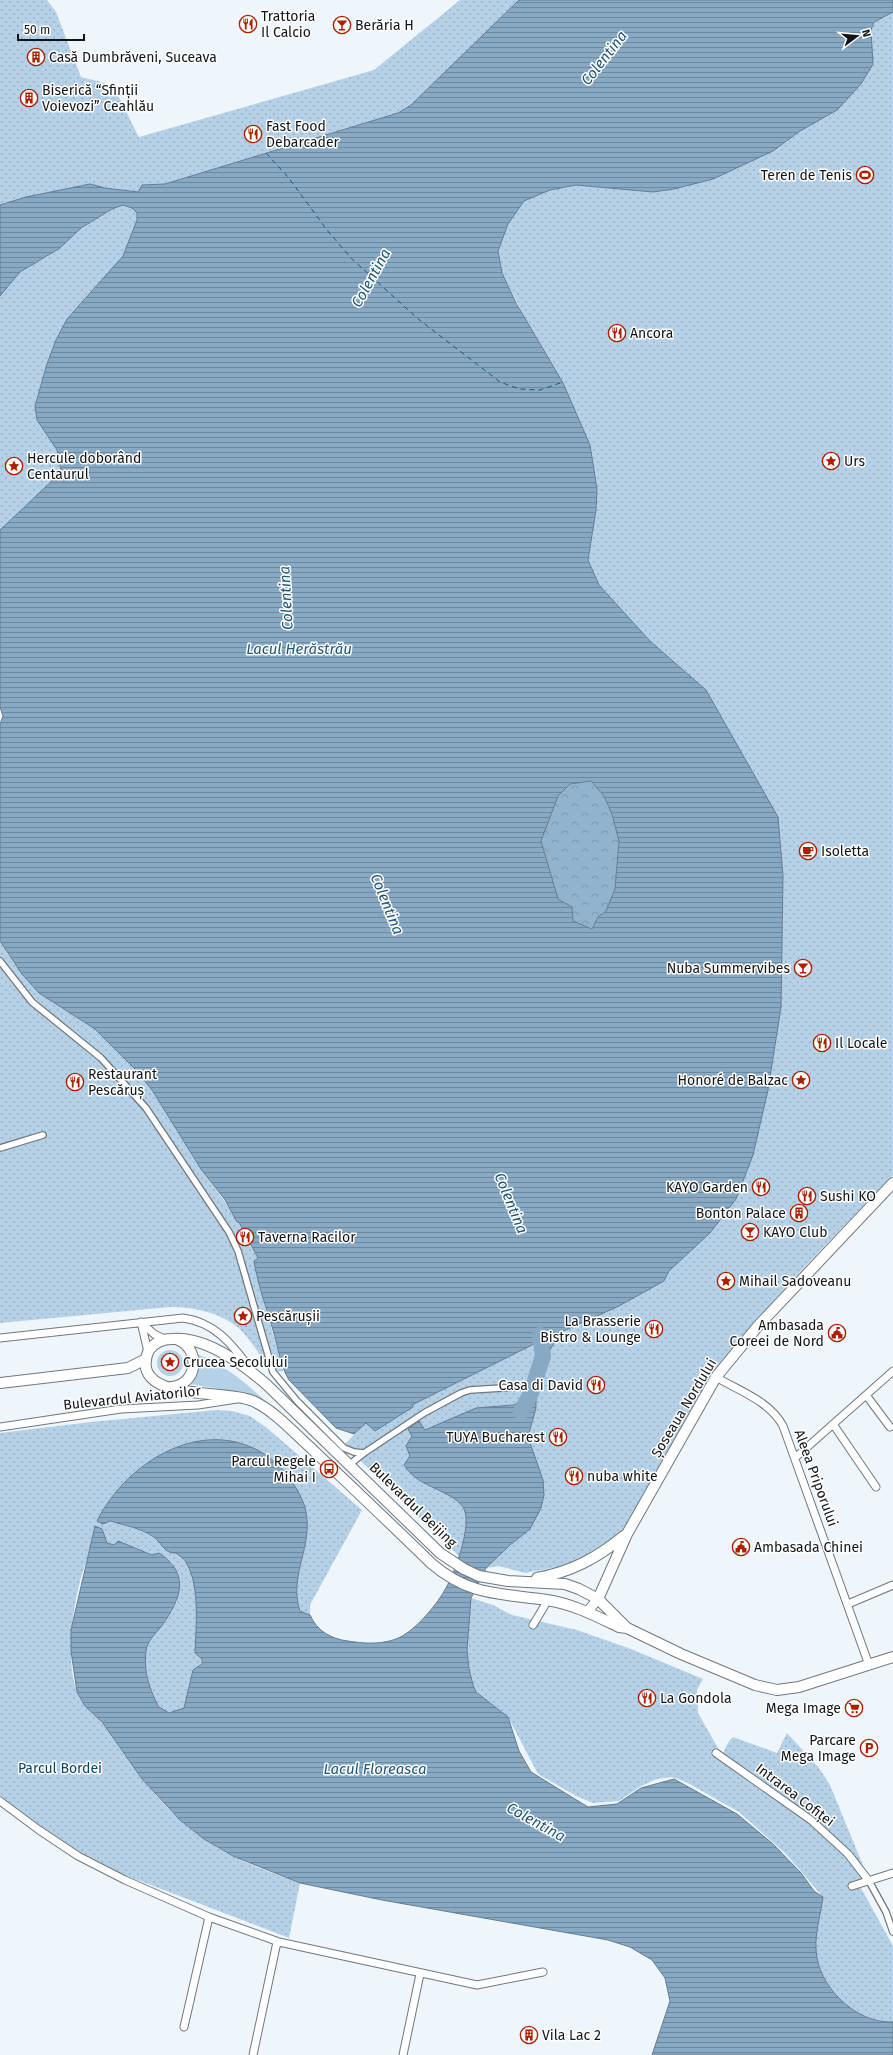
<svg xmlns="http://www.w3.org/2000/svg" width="893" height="2055" font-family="'Fira Sans',sans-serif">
<defs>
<pattern id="forest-crowns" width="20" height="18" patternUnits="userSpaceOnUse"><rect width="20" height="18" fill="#91b3ce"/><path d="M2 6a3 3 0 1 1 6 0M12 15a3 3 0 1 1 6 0" fill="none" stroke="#7c99b0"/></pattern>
<pattern id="park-dots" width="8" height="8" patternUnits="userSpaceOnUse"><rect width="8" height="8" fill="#b5d1e7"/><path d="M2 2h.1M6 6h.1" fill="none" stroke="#9bb3c5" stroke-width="1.8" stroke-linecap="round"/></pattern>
<pattern id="water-rules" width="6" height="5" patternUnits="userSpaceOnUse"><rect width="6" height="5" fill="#88a9c4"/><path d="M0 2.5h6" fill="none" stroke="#6e889e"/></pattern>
</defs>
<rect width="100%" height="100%" fill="#eef6fc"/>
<path fill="#b5d1e7" d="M157 1363a13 13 0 1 1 26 0a13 13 0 1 1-26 0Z
M197 1354C226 1365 248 1385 270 1405L243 1393 190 1384 198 1370Z"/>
<path fill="url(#forest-crowns)" d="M591 781 604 796 612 814 619 840 615 889 606 911 598 917 592 929 573 921 572 907 558 899 541 841 558 796 570 784Z"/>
<path fill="url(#park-dots)" d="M0 0H47L56 12 81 77C90 80 103 81 111 86 117 89 134 129 139 137L374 70 460 0H519L411 105 398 113 165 184 142 185 138 192 105 189 90 184 0 205Z
M893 12V1175C829 1242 763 1306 709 1379L624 1529 611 1542 573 1564 525 1573 499 1566 486 1568 459 1556 344 1445 366 1423 399 1416 412 1405 534 1344 540 1346 553 1343 560 1332 571 1326 664 1281 768 1090 781 1007 783 876 778 817 706 690 650 641 599 585 588 560 596 510 597 489 590 445 502 273 498 251 508 224 524 201 550 190 576 185 653 192 773 151 800 131 871 43V30L874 22Z
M123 205 132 208 137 213V220L123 256 67 319 56 340 47 364 35 406 37 420 57 450 61 470 55 478 0 530V296L20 272 60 248 81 228 112 209Z
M0 941 8 954 39 993 95 1029 136 1070 152 1090 201 1169 239 1222 247 1230 253 1242 250 1244 258 1258 254 1261C261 1298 274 1334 283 1371L272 1373C263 1360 248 1335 236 1326 218 1312 192 1307 170 1307L0 1323Z
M216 1410 232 1411 250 1416 267 1428 362 1510 310 1605V1615L301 1611C288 1573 315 1546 305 1507 300 1489 285 1469 270 1458 208 1413 127 1460 97 1521 118 1521 143 1529 160 1542 168 1548 180 1553 187 1562 201 1582 196 1630 195 1653L202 1659C201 1669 194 1674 190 1683 187 1691 189 1700 184 1707 182 1711 176 1713 171 1713 152 1713 143 1665 146 1650 149 1637 169 1615 177 1602L172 1563 159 1553 152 1555 134 1547 114 1545 107 1543 102 1529C97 1539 91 1548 87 1559 74 1593 64 1657 77 1692 83 1707 97 1714 105 1727 141 1780 174 1826 233 1856 254 1867 278 1875 300 1883L289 1938 114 1871 71 1848 0 1798V1433L91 1422Z
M471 1598 493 1605 512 1615 577 1630 631 1649 703 1679 697 1690 698 1713 722 1755 729 1741 733 1737 777 1753 787 1733 819 1768 830 1785 867 1875 861 1888 893 1946V2022C856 2024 817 1986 816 1949 815 1932 821 1913 823 1897L786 1854 739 1812 686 1782 672 1777 657 1779 641 1786 619 1801 593 1803 576 1796 538 1774 508 1717 476 1692 473 1685 469 1669 467 1650Z"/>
<path fill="url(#water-rules)" stroke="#647c90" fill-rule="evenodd" d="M519 0H893V12L874 22 871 30 873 64 861 84 837 110 800 131 773 151 713 179 674 189 653 192 576 185 550 190 524 201 508 224 498 251 502 273 516 303 563 383 590 445 597 489 596 510 588 560 599 585 650 641 706 690 778 817 783 876 781 1007 768 1090 753 1155 736 1199 710 1233 669 1271 664 1281 619 1306 561 1332 546 1356 540 1355V1346L534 1344 412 1405 413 1407 375 1431 366 1423 354 1434 336 1428 289 1380C280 1365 278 1347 273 1330 266 1307 258 1285 254 1261L258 1258 250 1243 253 1242 247 1231 244 1232 239 1222H237L225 1200 201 1169 152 1090 136 1070 95 1029 39 993 22 974 0 941V724L3 716 0 707V530L55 478 61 470 57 450 37 420 35 406 47 364 56 340 67 319 123 256 137 220V213L132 208 123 205 112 209 81 228 60 248 20 272 0 296V205L26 197 90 184 105 188 138 192 142 185 165 184 398 113 411 105ZM591 781 604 796 612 814 619 841 615 889 606 911 598 917 592 929 573 921 572 907 558 899 541 841 558 796 570 784Z
M527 1392 536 1395V1408L528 1437 543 1480 544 1495 541 1508 530 1529 510 1545 486 1568 471 1598 467 1650 469 1669 473 1685 476 1692 508 1717 519 1751 531 1772 588 1807 617 1804 641 1788 674 1779 737 1814 773 1844 801 1873 814 1891 823 1897C821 1913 815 1932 816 1949 817 1986 856 2024 893 2022V2055H652L670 2001 665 1978 652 1960 630 1947 608 1940 382 1900 300 1883 233 1856 204 1839 180 1820 142 1779 102 1722 85 1706 77 1692 71 1651V1630L95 1526 102 1529 107 1543 114 1545 118 1541 152 1555 159 1553C192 1575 180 1601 160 1628 154 1635 147 1642 146 1651 143 1669 150 1692 159 1707L169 1713 184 1708 193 1670 202 1664V1659L195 1653C196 1627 200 1587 187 1564 185 1559 180 1556 176 1553 163 1554 162 1541 152 1536 140 1528 124 1525 110 1521L103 1524 97 1521C127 1460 208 1412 270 1458 285 1469 299 1489 305 1507 315 1546 288 1573 300 1611L310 1615C317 1631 331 1639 348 1641 366 1644 388 1645 404 1635 419 1626 438 1603 446 1588 455 1572 472 1526 464 1509 458 1496 431 1488 419 1480 413 1476 408 1471 404 1465L410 1456 406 1446 412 1436 408 1429 419 1421 425 1430 476 1408 514 1405 523 1399Z"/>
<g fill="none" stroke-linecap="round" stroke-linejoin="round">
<path stroke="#88a9c4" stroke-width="16" d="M521 1412 531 1393 543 1356 540 1335"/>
<path stroke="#20567b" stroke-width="1" stroke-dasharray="5 4" stroke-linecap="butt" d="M266 153 288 177 327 230 351 258 417 318 500 382 519 389 540 390 563 382"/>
<defs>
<path id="pedestrian" d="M0 961 32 1002 101 1058 146 1108 229 1232 238 1251 273 1372 297 1401 344 1448 354 1452 364 1453
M0 1148 43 1135
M350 1464 364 1453 424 1413 461 1393 470 1390 518 1387
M869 1881 886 1912 893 1932"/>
<path id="minor" d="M141 1322 148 1352
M142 1323 154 1334 164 1339
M0 1338 183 1318C214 1322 231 1343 249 1367
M716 1377C739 1391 770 1401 783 1426L869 1665
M866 1395 890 1427
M833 1424 876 1487
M0 1427 121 1409 198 1405 237 1399
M796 1457 893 1371
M848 1604 893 1585
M533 1625 548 1600
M716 1753 811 1820 848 1854 869 1881
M0 1801 39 1830 78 1856 125 1880 209 1917 279 1942 477 1985 543 1972
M852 1886 893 1873
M184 2027 209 1917
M253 2055 277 1942
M403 2055 420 1974"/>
<path id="tertiary" d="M587 1612 598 1599"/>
<path id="secondary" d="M0 1383 128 1368 146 1359
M171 1387C198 1385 202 1348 176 1339
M537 1578C571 1572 597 1558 624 1536
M598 1599 627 1534 716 1377 758 1326 893 1183
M627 1628 598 1599 579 1589 565 1584 508 1581 479 1576 464 1569 440 1553 267 1385C243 1364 206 1336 172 1339 163 1339 155 1342 149 1350 146 1356 145 1362 146 1368 153 1400 229 1390 253 1401 275 1411 294 1433 312 1449 352 1487 392 1525 432 1564 471 1597 501 1593 547 1600 573 1604 596 1616 619 1627L627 1628 681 1654 755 1685 777 1690 799 1687 893 1657"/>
</defs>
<use href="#pedestrian" stroke="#70777c" stroke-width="8"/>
<use href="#minor" stroke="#70777c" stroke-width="9"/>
<use href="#tertiary" stroke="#70777c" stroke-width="11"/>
<use href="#secondary" stroke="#70777c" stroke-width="12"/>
<use href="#pedestrian" stroke="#fff" stroke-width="5.5"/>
<use href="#minor" stroke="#fff" stroke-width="7"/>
<use href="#tertiary" stroke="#fff" stroke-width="9"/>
<use href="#secondary" stroke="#fff" stroke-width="10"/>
</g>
<defs>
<symbol id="restaurant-ring" viewBox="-11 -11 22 22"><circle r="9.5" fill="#fff" stroke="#ad1f01" stroke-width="1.5"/><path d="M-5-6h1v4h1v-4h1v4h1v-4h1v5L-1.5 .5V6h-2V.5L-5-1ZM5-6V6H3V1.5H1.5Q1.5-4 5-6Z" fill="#ad1f01"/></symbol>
<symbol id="bar-ring" viewBox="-11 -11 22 22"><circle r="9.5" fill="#fff" stroke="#ad1f01" stroke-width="1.5"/><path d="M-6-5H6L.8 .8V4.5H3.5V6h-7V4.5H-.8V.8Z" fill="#ad1f01"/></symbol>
<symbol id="building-ring" viewBox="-11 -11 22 22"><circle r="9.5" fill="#fff" stroke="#ad1f01" stroke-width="1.5"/><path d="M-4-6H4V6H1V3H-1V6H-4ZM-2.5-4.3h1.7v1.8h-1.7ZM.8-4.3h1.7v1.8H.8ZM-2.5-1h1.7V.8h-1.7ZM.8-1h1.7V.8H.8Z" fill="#ad1f01"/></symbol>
<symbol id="stadium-ring" viewBox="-11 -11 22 22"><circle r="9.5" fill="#fff" stroke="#ad1f01" stroke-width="1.5"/><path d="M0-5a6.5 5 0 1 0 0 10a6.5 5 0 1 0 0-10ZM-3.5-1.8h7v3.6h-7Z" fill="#ad1f01"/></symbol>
<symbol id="sight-ring" viewBox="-11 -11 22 22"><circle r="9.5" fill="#fff" stroke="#ad1f01" stroke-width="1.5"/><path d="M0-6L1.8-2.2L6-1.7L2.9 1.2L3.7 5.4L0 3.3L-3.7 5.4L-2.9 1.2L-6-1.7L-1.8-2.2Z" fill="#ad1f01"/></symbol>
<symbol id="cafe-ring" viewBox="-11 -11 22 22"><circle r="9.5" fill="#fff" stroke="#ad1f01" stroke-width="1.5"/><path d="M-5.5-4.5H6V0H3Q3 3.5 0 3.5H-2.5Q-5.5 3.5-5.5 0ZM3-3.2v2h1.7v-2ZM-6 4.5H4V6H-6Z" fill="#ad1f01"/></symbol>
<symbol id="civic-ring" viewBox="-11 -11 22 22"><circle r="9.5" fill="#fff" stroke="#ad1f01" stroke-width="1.5"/><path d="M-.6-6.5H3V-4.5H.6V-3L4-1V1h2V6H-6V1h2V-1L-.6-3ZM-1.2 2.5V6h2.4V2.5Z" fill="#ad1f01"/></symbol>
<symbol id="bus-ring" viewBox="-11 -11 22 22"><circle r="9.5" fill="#fff" stroke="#ad1f01" stroke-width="1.5"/><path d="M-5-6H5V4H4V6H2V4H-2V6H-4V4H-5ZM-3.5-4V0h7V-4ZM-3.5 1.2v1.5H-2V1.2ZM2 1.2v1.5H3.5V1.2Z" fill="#ad1f01"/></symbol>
<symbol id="supermarket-ring" viewBox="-11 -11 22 22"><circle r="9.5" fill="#fff" stroke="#ad1f01" stroke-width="1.5"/><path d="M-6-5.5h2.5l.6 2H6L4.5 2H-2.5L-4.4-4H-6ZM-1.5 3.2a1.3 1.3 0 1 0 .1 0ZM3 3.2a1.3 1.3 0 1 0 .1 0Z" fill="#ad1f01"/></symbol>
<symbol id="parking-ring" viewBox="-11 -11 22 22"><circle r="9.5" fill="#fff" stroke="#ad1f01" stroke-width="1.5"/><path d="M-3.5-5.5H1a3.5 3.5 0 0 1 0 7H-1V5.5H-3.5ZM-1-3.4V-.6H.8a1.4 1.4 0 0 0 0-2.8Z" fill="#ad1f01"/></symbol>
</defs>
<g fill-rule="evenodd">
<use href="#restaurant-ring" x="238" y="14" width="20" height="20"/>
<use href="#bar-ring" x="332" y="15" width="20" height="20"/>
<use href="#building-ring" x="26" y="47" width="20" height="20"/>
<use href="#building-ring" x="19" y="88" width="20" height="20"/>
<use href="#restaurant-ring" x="243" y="124" width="20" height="20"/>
<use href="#stadium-ring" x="855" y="165" width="20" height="20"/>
<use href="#restaurant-ring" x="607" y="323" width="20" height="20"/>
<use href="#sight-ring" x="821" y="451" width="20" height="20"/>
<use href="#sight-ring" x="4" y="456" width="20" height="20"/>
<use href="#cafe-ring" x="798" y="841" width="20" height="20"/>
<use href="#bar-ring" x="793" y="958" width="20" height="20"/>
<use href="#restaurant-ring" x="812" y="1033" width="20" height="20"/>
<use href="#sight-ring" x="791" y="1070" width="20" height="20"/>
<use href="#restaurant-ring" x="65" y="1072" width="20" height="20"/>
<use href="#restaurant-ring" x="751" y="1177" width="20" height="20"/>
<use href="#restaurant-ring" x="797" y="1186" width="20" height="20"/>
<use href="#building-ring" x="789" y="1203" width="20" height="20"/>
<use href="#bar-ring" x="740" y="1222" width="20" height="20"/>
<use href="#restaurant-ring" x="235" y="1227" width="20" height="20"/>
<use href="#sight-ring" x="716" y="1271" width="20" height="20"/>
<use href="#sight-ring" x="233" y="1306" width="20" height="20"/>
<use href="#restaurant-ring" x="644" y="1319" width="20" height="20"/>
<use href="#civic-ring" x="827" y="1323" width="20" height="20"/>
<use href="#sight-ring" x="160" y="1352" width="20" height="20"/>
<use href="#restaurant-ring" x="586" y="1375" width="20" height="20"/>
<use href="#restaurant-ring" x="548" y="1427" width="20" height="20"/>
<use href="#bus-ring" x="319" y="1459" width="20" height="20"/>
<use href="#restaurant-ring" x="564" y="1466" width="20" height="20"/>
<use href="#civic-ring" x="731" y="1537" width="20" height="20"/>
<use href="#restaurant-ring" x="637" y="1688" width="20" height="20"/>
<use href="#supermarket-ring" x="844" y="1698" width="20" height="20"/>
<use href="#parking-ring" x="859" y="1738" width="20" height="20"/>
<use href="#building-ring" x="519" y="2025" width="20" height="20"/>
</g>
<g text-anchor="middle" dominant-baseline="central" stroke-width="3" stroke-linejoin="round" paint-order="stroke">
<g font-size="14" fill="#111416" stroke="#fff" text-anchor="start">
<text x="261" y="16">Trattoria<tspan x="261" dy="16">Il Calcio</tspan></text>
<text x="355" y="25">Berăria H</text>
<text x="49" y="57">Casă Dumbrăveni, Suceava</text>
<text x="42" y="90">Biserică “Sfinții<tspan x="42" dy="16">Voievozi” Ceahlău</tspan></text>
<text x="266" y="126">Fast Food<tspan x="266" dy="16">Debarcader</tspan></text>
<text x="852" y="175" text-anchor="end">Teren de Tenis</text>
<text x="630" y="333">Ancora</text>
<text x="27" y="458">Hercule doborând<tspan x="27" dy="16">Centaurul</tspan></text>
<text x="844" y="461">Urs</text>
<text x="821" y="851">Isoletta</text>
<text x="790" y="968" text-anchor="end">Nuba Summervibes</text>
<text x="835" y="1043">Il Locale</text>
<text x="88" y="1074">Restaurant<tspan x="88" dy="16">Pescăruș</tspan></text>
<text x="788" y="1080" text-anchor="end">Honoré de Balzac</text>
<text x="748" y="1187" text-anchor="end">KAYO Garden</text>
<text x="820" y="1196">Sushi KO</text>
<text x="786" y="1213" text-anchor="end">Bonton Palace</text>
<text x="763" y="1232">KAYO Club</text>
<text x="258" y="1237">Taverna Racilor</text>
<text x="739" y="1281">Mihail Sadoveanu</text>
<text x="256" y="1316">Pescărușii</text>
<text x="641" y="1321" text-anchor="end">La Brasserie<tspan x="641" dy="16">Bistro &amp; Lounge</tspan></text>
<text x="824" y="1325" text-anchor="end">Ambasada<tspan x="824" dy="16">Coreei de Nord</tspan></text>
<text x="183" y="1362">Crucea Secolului</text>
<text x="583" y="1385" text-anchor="end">Casa di David</text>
<text x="545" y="1437" text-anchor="end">TUYA Bucharest</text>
<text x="316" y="1461" text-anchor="end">Parcul Regele<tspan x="316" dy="16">Mihai I</tspan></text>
<text x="587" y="1476">nuba white</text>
<text x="754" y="1547">Ambasada Chinei</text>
<text x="660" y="1698">La Gondola</text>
<text x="841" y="1708" text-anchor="end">Mega Image</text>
<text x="856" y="1740" text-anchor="end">Parcare<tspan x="856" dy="16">Mega Image</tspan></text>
<text x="542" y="2035">Vila Lac 2</text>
</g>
<g font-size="14" fill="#111416" stroke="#fff">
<text transform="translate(132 1398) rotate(-6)">Bulevardul Aviatorilor</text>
<text transform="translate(684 1408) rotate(-59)">Șoseaua Nordului</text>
<text transform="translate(816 1478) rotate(70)">Aleea Priporului</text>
<text transform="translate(413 1505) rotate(44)">Bulevardul Beijing</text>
<text transform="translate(795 1795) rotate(37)">Intrarea Cofiței</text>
</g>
<g font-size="14" fill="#094468" stroke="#fff">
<text x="60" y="1768">Parcul Bordei</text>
</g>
<g font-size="15" font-style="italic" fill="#20567b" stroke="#fff">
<text transform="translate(604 58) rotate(-52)">Colentina</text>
<text transform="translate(371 278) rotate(-61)">Colentina</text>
<text transform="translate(286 598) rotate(-93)">Colentina</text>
<text x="299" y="649">Lacul Herăstrău</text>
<text transform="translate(387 904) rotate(68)">Colentina</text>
<text transform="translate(511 1203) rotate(68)">Colentina</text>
<text x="375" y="1769">Lacul Floreasca</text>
<text transform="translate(536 1822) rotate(29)">Colentina</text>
</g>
</g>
<g transform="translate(857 36) rotate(74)" stroke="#ffffff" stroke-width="3" paint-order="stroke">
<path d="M0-3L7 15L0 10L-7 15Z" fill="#111416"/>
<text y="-6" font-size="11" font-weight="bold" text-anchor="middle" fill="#111416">N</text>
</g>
<path d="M18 34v6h66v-6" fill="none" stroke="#111416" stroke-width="2"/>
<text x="24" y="34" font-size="12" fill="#111416" stroke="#ffffff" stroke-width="3" paint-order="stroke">50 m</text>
</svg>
